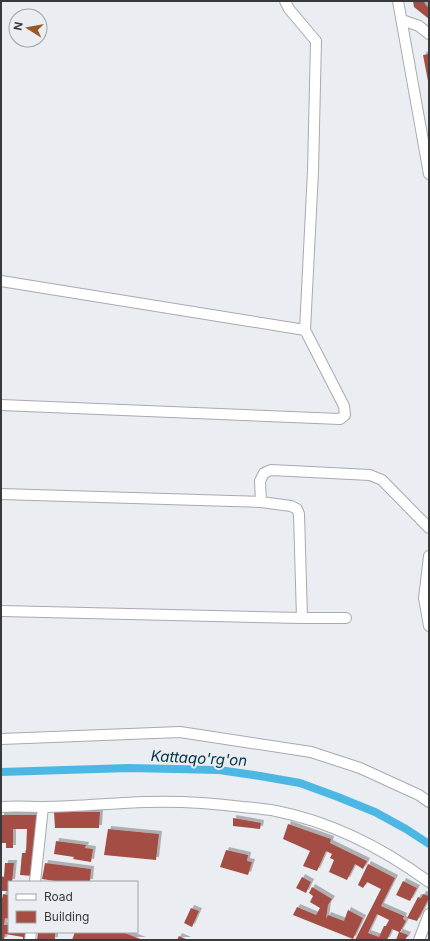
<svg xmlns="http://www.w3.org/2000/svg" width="430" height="941" font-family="Inter,sans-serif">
<defs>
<filter id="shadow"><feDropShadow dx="3" dy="-3" stdDeviation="0" flood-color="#0004"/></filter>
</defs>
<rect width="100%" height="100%" fill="#eaedf1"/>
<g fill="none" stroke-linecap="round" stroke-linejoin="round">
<path stroke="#4db7e4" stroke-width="8" d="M1 772 129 768 219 770 260 776 300 783 338 797 375 812 406 829 429 844"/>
</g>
<path fill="#a44e44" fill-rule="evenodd" filter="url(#shadow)" d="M413 1H424L425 4 429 8V19L414 7Z
M428 54 429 59V80L428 81 423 55Z
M54 812H100L99 828H55Z
M1 815H37L33 876 20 875 22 853H26L27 829H13V848H6V843H1Z
M233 818 261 823 260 829 233 826Z
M288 824 331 839 330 843 367 861 363 869 355 864 347 880 329 872 334 860 330 858 332 854 326 851 317 871 303 866 310 851 283 839Z
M108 829 159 834 156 860 104 855Z
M56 841 86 845 85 848 93 849 91 862 73 859 74 857 54 854Z
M226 850 248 855 247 861 252 862 248 875 220 867Z
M5 863H14L12 882H9V891H1V876L4 877Z
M45 863 91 869 90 882H61L42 879Z
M368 864 395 878 381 906 404 916 403 919 406 921 400 932 408 935 405 940H396L399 932 392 929 387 940H355L381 889 367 882 363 888 358 885ZM377 914 389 920 386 926H384L379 937 368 933Z
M302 877 311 882 306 893 296 888Z
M403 881 417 888 410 901 396 895Z
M312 887 332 899 328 905 326 919 328 915 344 921 348 910 363 918 353 939 293 915 297 907 316 915 320 908 310 902 313 896 309 893Z
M3 894 9 895V919L5 918 4 925H9V932H29L28 940H23V937L5 934 4 940H1V904Z
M423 894 429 896V898L417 921 407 918 418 897 421 898Z
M191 908 199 911 192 927 184 923Z
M38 932H55V940H37Z
M75 932H122L143 940H72Z
M179 936 188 940H177Z"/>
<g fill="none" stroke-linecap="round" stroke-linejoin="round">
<defs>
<path id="minor" d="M398 1 429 174
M402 20 419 26 429 34
M1 281 305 330
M1 405 340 419 345 415 344 406 305 330 313 171 316 41 289 9 285 1
M1 494 261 502 291 506 297 509 299 514 302 618
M261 502 260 481 264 473 271 470 370 475 382 480 429 528
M429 556 424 598 429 626
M1 611 302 618H346
M1 739 180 732 311 752 360 768 419 795 429 802
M1 807C15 806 29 807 43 807 78 807 112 803 146 802 179 801 211 803 243 807 254 808 265 809 276 811 332 822 384 849 429 882
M35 882 43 807
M30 940 31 932
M419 940 429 914"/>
</defs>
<use href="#minor" stroke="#a7aaae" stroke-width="12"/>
<use href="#minor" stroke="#fff" stroke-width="10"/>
</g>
<g text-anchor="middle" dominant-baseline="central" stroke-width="4" stroke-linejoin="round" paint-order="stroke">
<g font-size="15" font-style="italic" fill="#013345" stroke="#eaedf1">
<text transform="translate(199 758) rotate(3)">Kattaqo'rg'on</text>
</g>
</g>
<rect width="430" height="941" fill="none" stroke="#37393a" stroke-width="4"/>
<rect x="8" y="881" width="130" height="52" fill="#eaedf1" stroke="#a2a5a8"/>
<rect x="16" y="894" width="20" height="6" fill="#ffffff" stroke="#a2a5a8"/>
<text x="44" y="901" font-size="12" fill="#37393a">Road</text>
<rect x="16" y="911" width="20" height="12" fill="#a44e44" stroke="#a2a5a8"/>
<text x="44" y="921" font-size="12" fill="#37393a">Building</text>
<g transform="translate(28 28) rotate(281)"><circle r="19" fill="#eaedf1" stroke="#a2a5a8"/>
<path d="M0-3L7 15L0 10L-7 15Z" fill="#9b5728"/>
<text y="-6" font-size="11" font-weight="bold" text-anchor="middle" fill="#37393a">N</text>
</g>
</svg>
